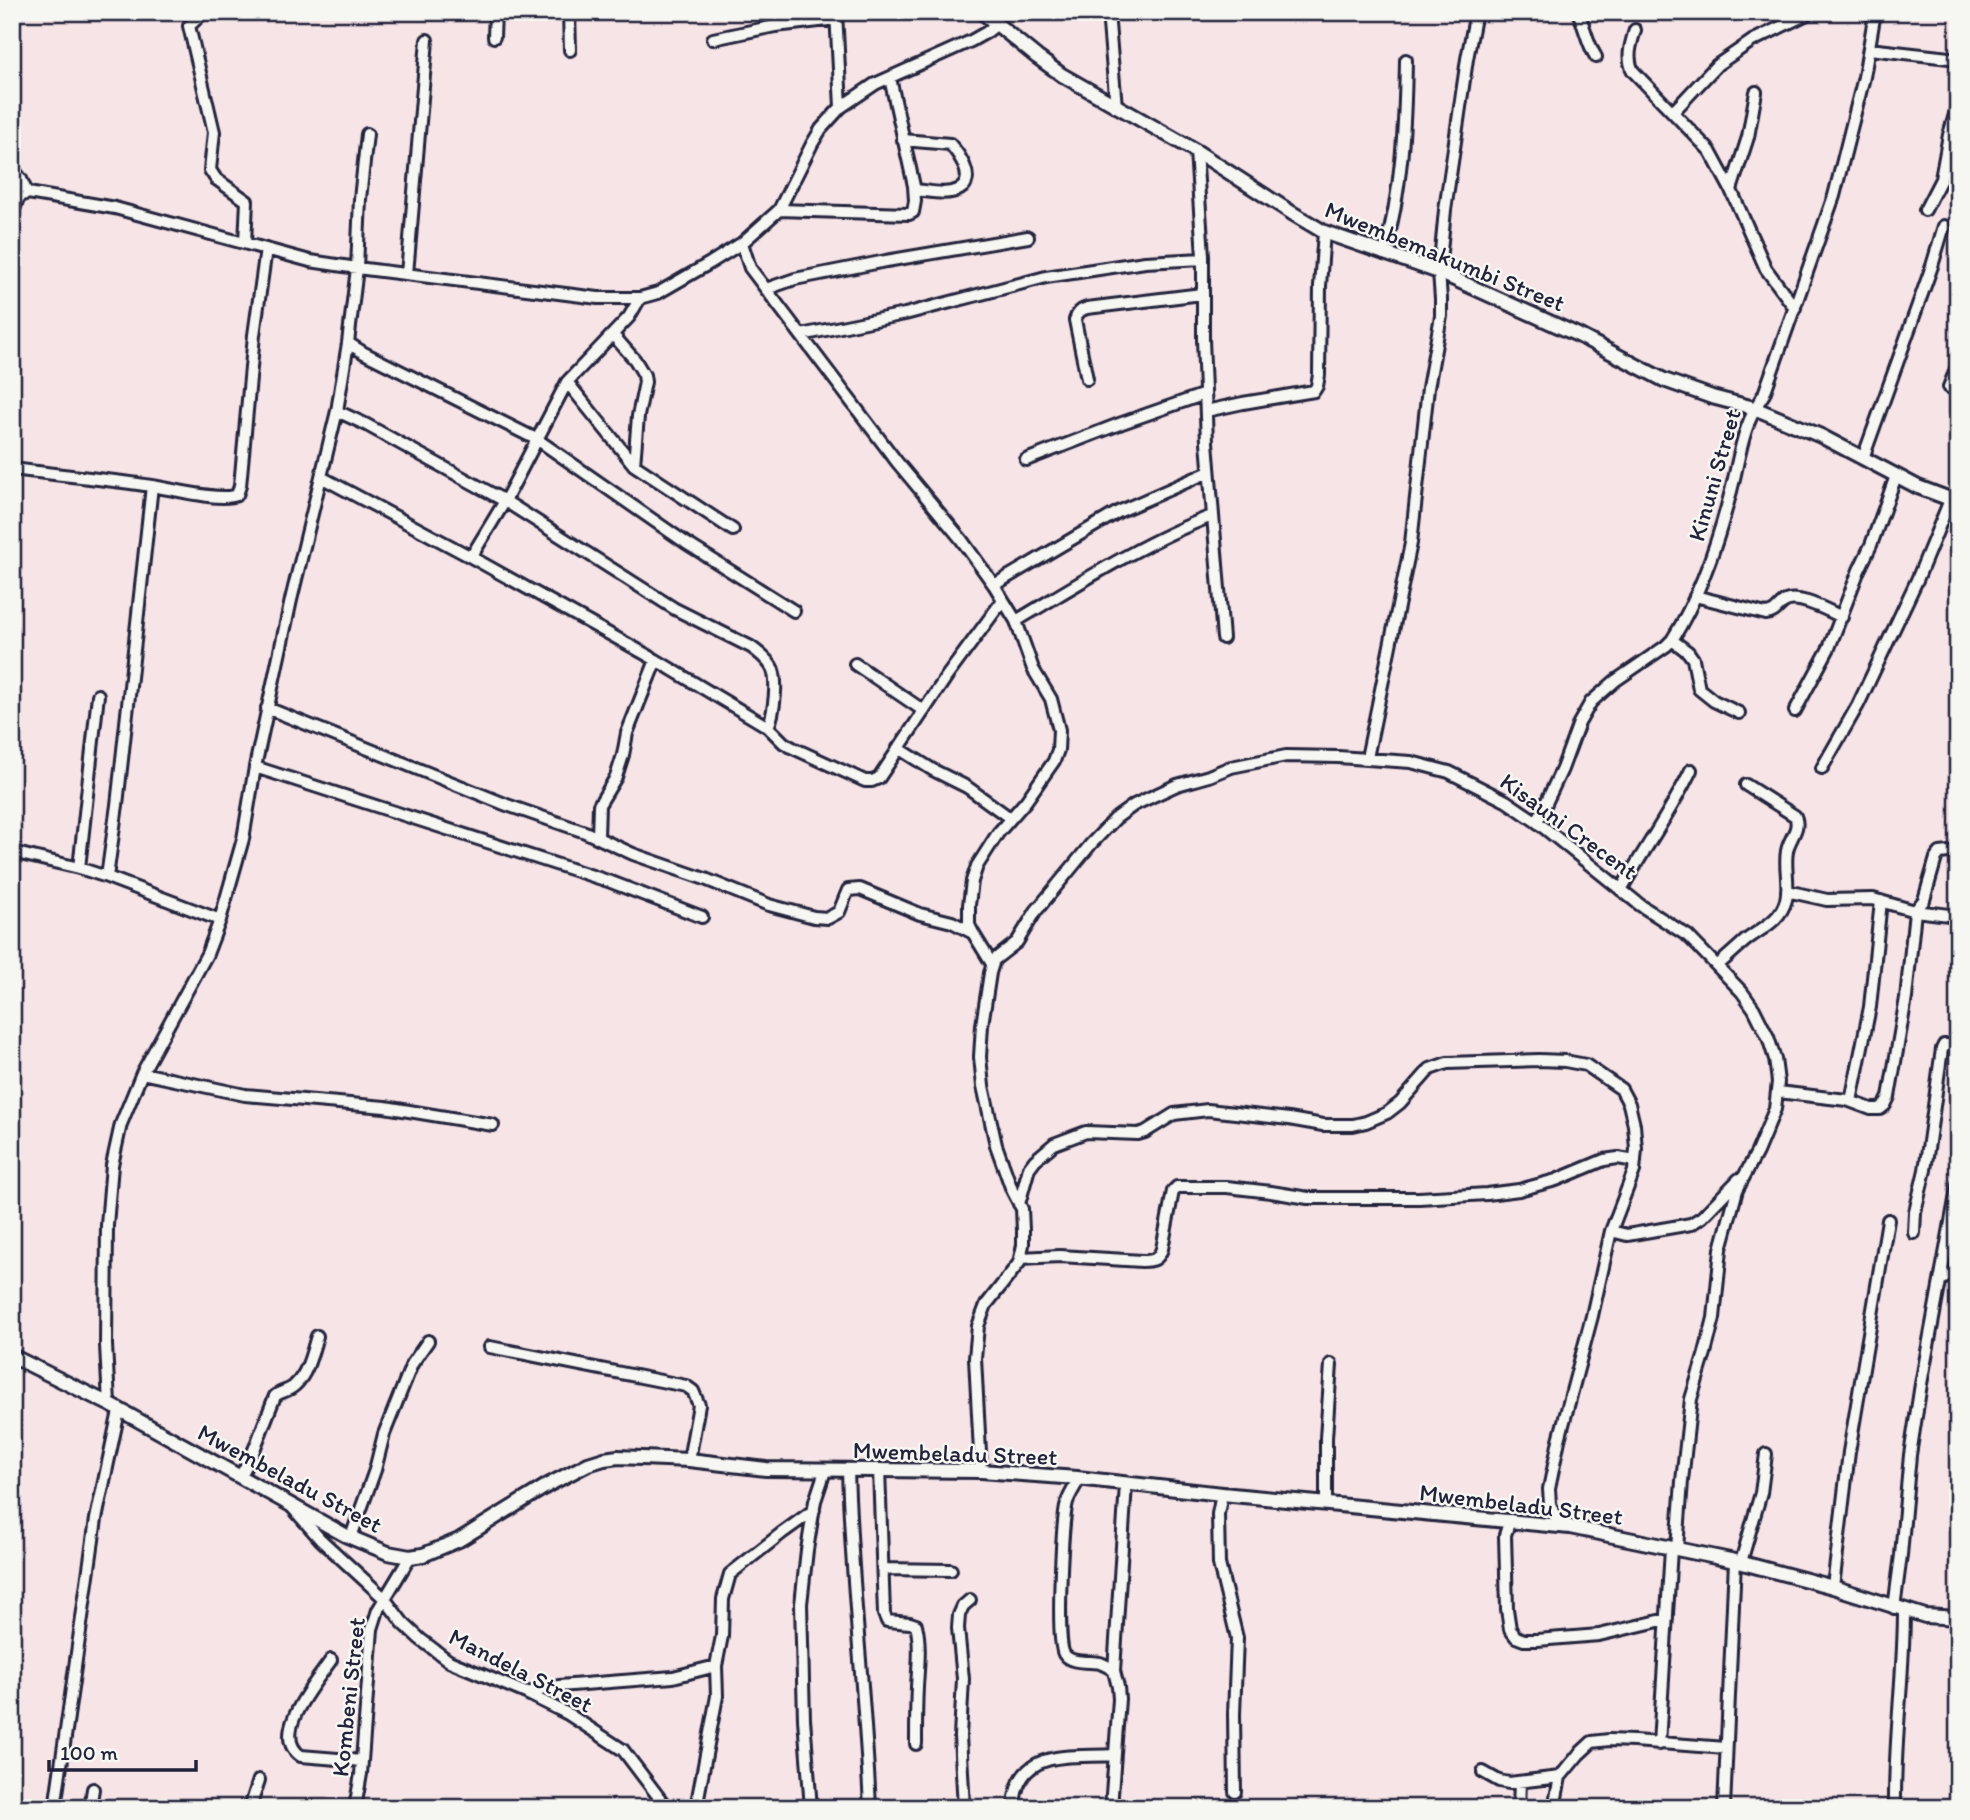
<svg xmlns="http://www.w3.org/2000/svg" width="1970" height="1820" font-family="Itim,sans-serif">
<rect width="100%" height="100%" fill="#f6e4e7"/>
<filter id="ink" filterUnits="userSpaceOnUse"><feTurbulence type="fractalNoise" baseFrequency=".0143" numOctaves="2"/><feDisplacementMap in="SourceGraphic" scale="14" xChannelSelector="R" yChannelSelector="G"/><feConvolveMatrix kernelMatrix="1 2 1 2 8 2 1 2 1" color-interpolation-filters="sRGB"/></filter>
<g filter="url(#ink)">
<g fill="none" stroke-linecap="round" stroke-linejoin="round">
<defs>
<path id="minor" d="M204 12 189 26 214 132 210 170 216 179 247 201 245 243
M569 12 570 50
M836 12 841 107
M1108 12 1116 107
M1578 12C1585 27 1587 43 1596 57
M1635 30C1631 43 1626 58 1633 71L1710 151 1731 190 1766 269 1795 308
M494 37 495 12
M713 39 775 26 837 19
M1869 49 1958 59
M1673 112 1717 65 1752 41 1811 12
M903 140 950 144C958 153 977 179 960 189 948 196 928 191 915 190
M1196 151 1203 256V339L1207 442 1223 638
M12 168 21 179 27 193
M1731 190 1748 137 1756 92
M779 210 909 214 913 212 915 201 914 186 890 78
M1925 210 1941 179 1949 135 1958 104
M12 223 14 209 19 197 27 193 34 194 115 208 310 261 357 268 598 298H640L658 293 710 263 742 243 779 210 812 144 821 129 841 107 875 84 971 41 987 32 997 24
M742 243 750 268 897 462 961 539 994 585 1016 621 1033 669 1051 699 1059 730 1058 750 1054 761 1026 801 998 833 977 866 972 881 969 905V925L973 933
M1384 254C1402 191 1405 125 1406 60
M407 274 427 40
M766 289 795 279 886 261 1028 237
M613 335 635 360 644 375 645 382 638 416 634 465
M801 335 905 314 1046 277 1145 262 1203 259
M348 343 364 353 538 440 686 543 794 611
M1087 379 1075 320C1077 313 1080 310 1087 308L1202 294
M567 382 634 465 733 530
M1949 387 1958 364
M337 411 365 424 505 501 675 609 751 647C758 652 766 658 771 666 779 678 774 714 768 727
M1206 411 1243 403 1314 391 1317 386 1319 375 1320 286 1324 232
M1863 458 1932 266 1944 226
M1026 460 1122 423 1205 394
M12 469C59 475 106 479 152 486 172 489 221 502 237 495L240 486 254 335 266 249
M321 477 471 557 656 660 768 727 784 743 793 748 865 781H872L879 778 947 676 1003 600
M471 557 505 501 567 382 629 317 640 298
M994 585 1118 512 1209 472
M1695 596 1766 614C1776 613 1777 607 1784 602 1798 593 1828 611 1842 617
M1016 621C1078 584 1145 541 1212 516
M1672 640 1688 652 1693 659 1699 689 1714 701 1739 713
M855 664 924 711
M267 708 507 805 585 832 633 854 705 879 769 905 814 917 828 918 839 912 848 890 860 889 920 914 952 922 973 933 992 964
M1795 711 1829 648 1859 570 1871 545 1896 476
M898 748 933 770 967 787 1010 818
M1367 758 1411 543 1428 388 1441 316V299L1439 272 1445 210 1467 59 1476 12
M255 767 611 882 702 917
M1822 768 1858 705 1917 580 1950 500
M1537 822 1562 769 1579 723 1591 702 1615 681 1666 646 1672 640C1700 596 1717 545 1730 495 1740 458 1741 427 1764 394L1834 196 1864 77 1875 12
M598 837 599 805 616 777 623 755 627 733 656 660
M12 852 79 868 107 877 220 920
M79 868 98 695
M107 877 117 805 152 486
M1621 890C1644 849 1671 812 1691 770
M1787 891 1827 900 1873 899 1915 911 1958 916
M1717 966C1726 958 1736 949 1745 941 1761 928 1780 922 1786 900 1790 884 1784 867 1787 851 1789 838 1801 829 1795 816L1746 785
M142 1073 245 1095 385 1107 493 1125
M1778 1092 1847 1100 1871 1109H1880L1885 1105 1889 1097 1906 998 1915 911 1924 900 1936 858 1940 853 1958 851
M1851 1101 1870 1007 1881 901
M1019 1204 1029 1168 1035 1160 1054 1144 1086 1132 1138 1134 1145 1132 1174 1114 1208 1110 1289 1119 1323 1125H1353L1366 1122 1387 1113 1400 1103 1430 1069 1447 1063 1539 1060 1565 1061 1586 1065 1621 1089 1629 1104 1634 1125 1636 1149 1634 1171 1611 1231 1592 1316 1559 1440 1549 1489 1550 1504 1555 1516 1570 1527
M1611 1231 1627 1235 1691 1224 1702 1217 1739 1179
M1914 1233 1915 1212 1925 1170 1942 1049 1944 1045H1958
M1021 1258 1060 1256 1142 1261C1153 1261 1158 1260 1162 1249L1173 1191 1177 1187H1227L1271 1192 1308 1198H1419L1487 1194 1519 1190 1556 1180 1604 1160 1618 1158 1635 1161
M1941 1280 1958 1270
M490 1347 686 1386 693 1391 699 1405 689 1460
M109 1404 106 1345 107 1225 112 1165 121 1124 142 1073 207 954 220 920 243 839 255 767 291 600 337 411 348 343 357 268 360 199 367 134
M848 1469C851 1582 865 1695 870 1808
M879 1469 884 1614 887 1621 910 1623 916 1625C921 1645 918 1667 917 1687 916 1706 916 1725 916 1744
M981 1471 975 1358 978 1326 986 1305 1019 1263 1023 1245V1230L1022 1209 1012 1190 996 1145 983 1086 980 1057 982 1025 990 973 994 960 1017 942 1036 911 1091 844 1116 818 1134 805 1151 797 1177 785 1209 776 1231 767 1286 756 1338 757 1411 762 1449 772 1506 801 1537 822 1640 905 1688 936 1742 992 1754 1009 1768 1037 1775 1059 1778 1082 1775 1109 1757 1152 1737 1190 1721 1249 1714 1318 1705 1353 1691 1399 1682 1481 1677 1549
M240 1477 252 1455 275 1396C281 1391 290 1391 295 1385 308 1373 312 1352 317 1336
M1080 1478C1075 1486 1070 1494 1067 1502 1062 1521 1056 1640 1064 1654 1070 1664 1090 1661 1100 1663 1105 1665 1110 1667 1114 1671L1118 1687 1119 1699 1111 1808
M1222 1494 1218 1514 1219 1564 1237 1638 1234 1714 1235 1792
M1326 1503V1438L1331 1364
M291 1506 320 1539 384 1598 403 1623 420 1639 449 1661 526 1693 568 1714 623 1750 667 1808
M1510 1520 1505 1535 1507 1609 1510 1629 1516 1637 1524 1640H1537L1599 1635 1667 1619
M351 1537 375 1470 384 1434 412 1364 428 1341
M1741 1562 1761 1493 1766 1454
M883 1569 951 1570
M1833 1587 1849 1452 1888 1220
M1894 1608 1901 1555 1910 1455 1921 1384 1958 1184
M331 1660C316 1682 269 1735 301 1756L362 1761
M1114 1671 1126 1484
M526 1693 559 1686 673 1677 716 1666
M1659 1744 1671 1549
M1483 1772 1499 1781 1509 1783 1560 1777
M55 1808 96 1519 119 1411
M90 1808 93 1789
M250 1808 259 1780
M355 1808 361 1774 372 1629 378 1610 410 1557
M696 1808 717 1696 716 1666 722 1636 723 1599 730 1574 782 1533 814 1510
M811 1808 804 1719 801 1604 807 1550 815 1501 825 1471
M964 1808 960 1736 963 1679 958 1628 959 1615 963 1606 970 1600
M1014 1808C1016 1747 1069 1758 1114 1755
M1519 1808 1520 1782
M1554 1808 1560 1777 1579 1754 1592 1742 1609 1740 1634 1741 1726 1748
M1724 1808 1735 1561
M1895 1808C1894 1742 1904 1676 1904 1610"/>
<path id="tertiary" d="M982 12 1037 57 1062 75 1196 151 1292 213 1324 232 1439 272 1578 335 1664 380 1712 397 1754 408 1778 418 1821 436 1918 487 1958 502
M12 1356 109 1404 345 1535 388 1553 410 1557 423 1555 459 1540 548 1485 588 1464 604 1459 618 1457 689 1460 766 1469 981 1471 1077 1478 1222 1494 1570 1527 1735 1561 1833 1587 1925 1616 1958 1618"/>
</defs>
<use href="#minor" stroke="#22223b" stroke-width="16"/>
<use href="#tertiary" stroke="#22223b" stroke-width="18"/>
<use href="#minor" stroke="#f6f6f2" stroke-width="10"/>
<use href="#tertiary" stroke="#f6f6f2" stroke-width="12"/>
</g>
</g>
<g text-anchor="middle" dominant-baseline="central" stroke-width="5" stroke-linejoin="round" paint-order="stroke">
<g font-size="24" fill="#22223b" stroke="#f6f6f2">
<text transform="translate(1445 256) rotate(22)">Mwembemakumbi Street</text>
<text transform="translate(1714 475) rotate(-74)">Kinuni Street</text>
<text transform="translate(1569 826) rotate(36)">Kisauni Crecent</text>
<text transform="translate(955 1453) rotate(2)">Mwembeladu Street</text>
<text transform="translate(290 1478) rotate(28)">Mwembeladu Street</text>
<text transform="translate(1521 1504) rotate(7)">Mwembeladu Street</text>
<text transform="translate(521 1670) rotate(27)">Mandela Street</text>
<text transform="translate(348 1697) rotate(-84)">Kombeni Street</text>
</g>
</g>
<rect width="1970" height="1820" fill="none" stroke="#f6f6f2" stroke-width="42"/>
<rect x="21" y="21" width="1928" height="1778" fill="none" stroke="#22223b" stroke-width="2.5" filter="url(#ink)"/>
<path d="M49 1760v10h147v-10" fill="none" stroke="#22223b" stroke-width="3.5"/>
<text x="60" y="1760" font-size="21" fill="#22223b" stroke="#f6f6f2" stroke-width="5" paint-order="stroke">100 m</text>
</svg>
